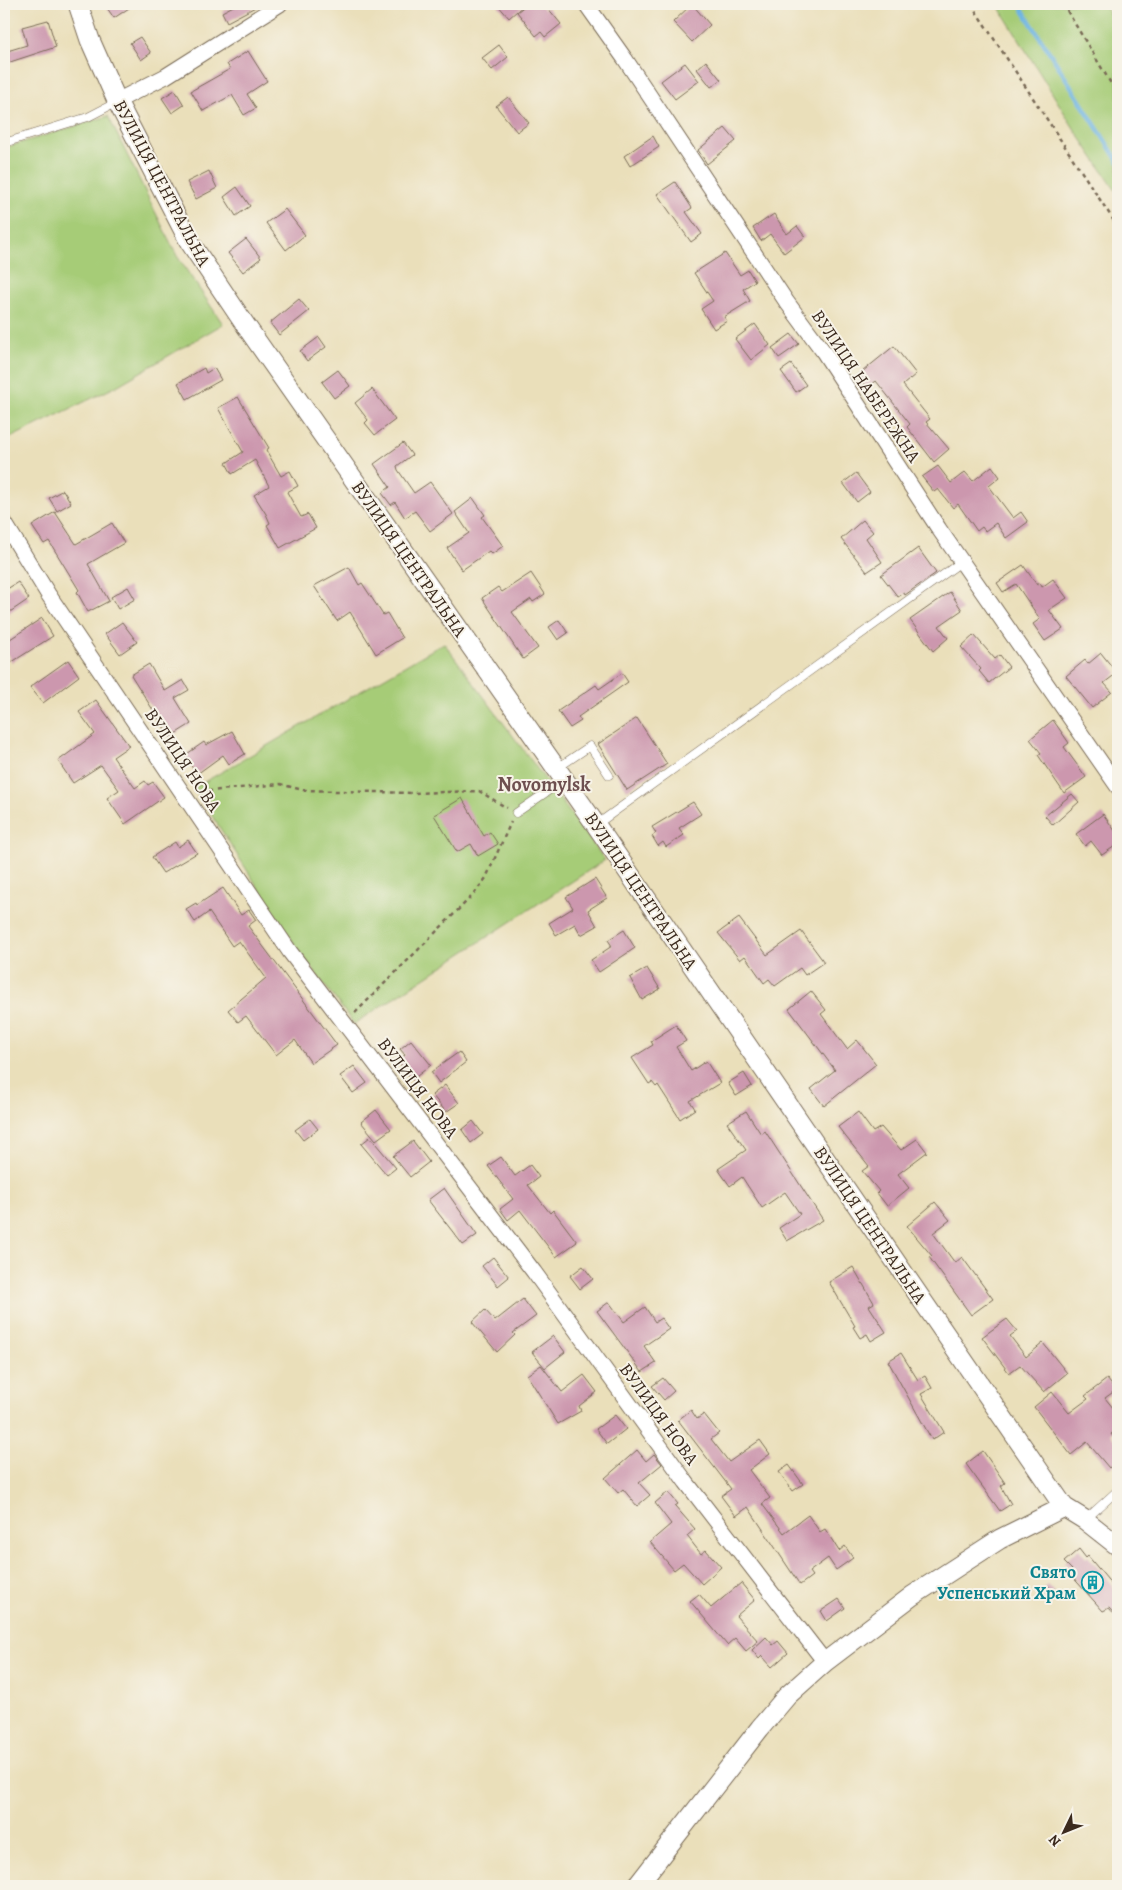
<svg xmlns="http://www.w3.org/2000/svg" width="1122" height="1890" font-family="Alegreya,serif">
<rect width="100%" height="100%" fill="#f7f3e8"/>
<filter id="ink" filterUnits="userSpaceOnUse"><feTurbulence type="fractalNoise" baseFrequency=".02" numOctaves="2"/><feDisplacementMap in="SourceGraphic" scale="10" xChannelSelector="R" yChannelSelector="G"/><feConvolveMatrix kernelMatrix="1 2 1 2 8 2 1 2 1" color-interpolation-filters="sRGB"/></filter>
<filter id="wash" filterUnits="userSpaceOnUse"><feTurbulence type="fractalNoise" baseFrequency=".0096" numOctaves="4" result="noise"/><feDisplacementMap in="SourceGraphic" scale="20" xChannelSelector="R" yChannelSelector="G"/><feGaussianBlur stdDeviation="1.12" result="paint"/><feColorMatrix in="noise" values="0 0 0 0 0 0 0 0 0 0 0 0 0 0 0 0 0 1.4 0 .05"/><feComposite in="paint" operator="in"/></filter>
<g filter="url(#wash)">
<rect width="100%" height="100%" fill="#eadfba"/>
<path fill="#a6cc77" stroke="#707b4a" d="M997 4H1104L1118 29V194L1075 130Z
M108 116 177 256 223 324 115 387 4 441V148Z
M444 643 605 860 354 1024 301 954 194 788Z"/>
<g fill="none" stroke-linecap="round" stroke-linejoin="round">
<path stroke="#6bb3e2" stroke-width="4.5" d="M1019 4 1118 161"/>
</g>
<g id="blocks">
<path fill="#cc97ae" d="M113 4H135L114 18 107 8Z
M237 4H261L227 22 222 12Z
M497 4H525L509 18Z
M527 4H540L545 10 547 7 561 24 545 37 541 32 536 36 517 12Z
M692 4 710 25 692 42 673 22Z
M48 20 56 47 4 64V52L27 45 22 27Z
M140 37 151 53 141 60 130 43Z
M499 45 508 57 492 70 482 58Z
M248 51 267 81 247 94 256 108 244 115 232 95 203 111 191 91 230 69 227 64Z
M706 61 721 80 711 87 697 69Z
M685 63 699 81 675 99 661 81Z
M175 90 184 105 172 113 162 98Z
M508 97 529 123 517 132 496 106Z
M725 128 736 141 707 164 698 150Z
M653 136 659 147 630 166 624 156Z
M209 171 217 188 196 199 187 182Z
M675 182 692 208 686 212 702 234 691 242 657 194Z
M237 187 250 206 236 216 224 197Z
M285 209 305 235 286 250 266 223Z
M774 214 787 234 797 226 805 237 784 253 770 234 761 241 753 228Z
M246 239 261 258 243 272 228 253Z
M725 253 740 275 748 270 755 281 743 289 750 301 724 317 727 321 714 329 701 309 713 301 694 273Z
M299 299 309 311 279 335 270 323Z
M755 324 770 345 751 360 735 339Z
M791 334 799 344 779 358 772 348Z
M319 337 326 347 307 361 300 351Z
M894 346 916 374 903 385 930 419 926 422 949 449 934 462 907 427 910 424 876 381 867 388 857 376Z
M791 364 806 385 796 392 781 371Z
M204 368 206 373 214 368 221 380 187 399 178 383Z
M338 370 350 386 334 398 322 382Z
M372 389 395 420 375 435 365 423 368 420 355 403Z
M238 397 269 448 266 450 281 476 290 471 298 486 287 492 301 517 308 514 316 528 280 548 267 525 270 523 266 514 254 495 269 486 255 460 232 474 226 463 243 452 218 408Z
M403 443 412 455 397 466 398 470 414 493 430 482 453 514 430 531 415 511 405 518 395 502 391 505 382 493 390 487 374 464Z
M938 466 951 483 965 472 973 481 992 466 1000 477 989 486 1013 518 1021 512 1028 522 1006 538 996 523 985 531 982 527 977 531 958 504 953 508 938 489 934 492 922 477Z
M856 473 870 492 857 502 843 483Z
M63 490 71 503 57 511 49 498Z
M473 498 485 515 482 517 503 546 492 554 489 551 462 570 447 548 469 533 455 512Z
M55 512 76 544 112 523 124 543 88 564 109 601 88 612 77 592 79 590 49 541 44 544 32 526Z
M863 520 873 532 866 538 882 562 867 572 841 539Z
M918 548 936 573 905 595 904 593 898 597 881 575Z
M1023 565 1037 585 1040 583 1042 587 1053 579 1067 598 1049 610 1063 629 1045 641 1033 624 1040 619 1016 584 1003 592 997 583Z
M349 567 359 585 362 583 383 615 387 613 402 638 376 654 350 612 337 621 314 586Z
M531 573 545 594 533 602 531 599 512 612 538 648 523 659 482 598 498 587 502 592Z
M18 582 29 599 4 616V591Z
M128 587 135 599 118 609 111 597Z
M950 592 962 610 939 626 948 638 933 651 910 620Z
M42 618 53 636 12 662 4 649V643Z
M559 620 568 633 558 640 549 627Z
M122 622 137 642 120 654 105 634Z
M974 635 995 659 1000 655 1009 667 989 683 979 671 981 669 961 647Z
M1101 653 1117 673 1104 683 1112 692 1092 708 1066 676 1085 660 1088 664Z
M68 660 79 676 43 703 30 687Z
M149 664 165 691 183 680 189 690 175 698 191 724 170 737 131 675Z
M622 673 628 682 578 717 581 721 570 728 558 711 596 685 599 689Z
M96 700 129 746 113 757 135 788 145 781 148 785 153 782 164 797 125 824 107 798 119 790 101 765 73 783 58 761 95 734 79 712Z
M637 718 667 764 627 790 598 744Z
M1053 720 1069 743 1064 747 1086 777 1064 793 1038 755 1041 753 1030 739Z
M232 731 245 754 229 764 223 755 197 774 184 756 204 742 206 745Z
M1072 794 1079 802 1053 825 1045 816Z
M462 798 484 836 490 832 498 844 478 856 471 844 457 852 434 815Z
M693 802 701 814 679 828 684 835 666 847 663 842 658 846 652 836 656 833 652 827Z
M1103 814 1118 835V844L1102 855 1091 841 1085 846 1076 834Z
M188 840 197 853 163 873 152 857 175 842 178 847Z
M595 879 607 898 588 910 597 926 581 935 575 924 556 935 549 923 573 908 566 897Z
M223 888 241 915 249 910 256 920 248 926 337 1045 311 1063 295 1040 276 1055 246 1016 238 1022 228 1010 266 978 239 941 232 946 209 912 195 922 186 909 196 903 197 905Z
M739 918 767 955 801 931 824 962 805 975 800 968 775 986 769 979 764 983 745 956 740 960 718 933Z
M624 930 635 948 599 972 591 960 612 946 608 940Z
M647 968 660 989 642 1000 630 978Z
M811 991 826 1010 821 1014 847 1049 857 1040 876 1064 824 1106 811 1089 835 1070 789 1009Z
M676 1025 686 1041 676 1047 691 1071 706 1061 720 1083 690 1101 695 1109 680 1119 658 1085 656 1087 652 1082 649 1084 632 1058 653 1045 651 1041Z
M411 1040 431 1065 412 1080 398 1061 405 1055 400 1049Z
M459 1052 466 1062 439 1083 431 1072Z
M354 1066 367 1083 353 1093 340 1076Z
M744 1073 752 1086 736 1096 728 1083Z
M445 1085 459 1103 446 1112 432 1095Z
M376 1110 391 1129 376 1140 361 1122Z
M746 1111 761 1134 765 1131 823 1220 787 1241 779 1228 800 1214 785 1192 762 1208 742 1177 730 1186 718 1169 746 1150 727 1123Z
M858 1112 873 1132 881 1127 901 1150 917 1139 927 1152 898 1174 909 1188 887 1206 877 1193 879 1191 862 1171 869 1166 838 1127Z
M310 1119 318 1129 303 1140 295 1130Z
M473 1121 483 1134 471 1143 462 1130Z
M370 1137 396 1168 387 1175 361 1144Z
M413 1141 429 1162 410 1177 393 1156Z
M501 1157 515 1176 530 1165 539 1177 528 1185 550 1213 553 1210 577 1242 556 1257 520 1210 508 1220 500 1209 513 1199 488 1166Z
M444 1188 477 1235 463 1245 428 1200Z
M935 1202 950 1220 933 1233 955 1263 962 1257 993 1299 971 1315 929 1257 932 1256 907 1226Z
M493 1257 509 1277 498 1286 482 1266Z
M583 1266 593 1279 580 1289 570 1276Z
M853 1267 874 1303 869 1306 886 1332 871 1341 867 1334 860 1338 853 1327 855 1326 829 1282Z
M523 1299 536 1316 513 1333 515 1335 497 1352 472 1322 485 1310 495 1321Z
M609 1302 624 1322 645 1307 655 1322 661 1318 669 1329 644 1346 656 1363 642 1372 597 1311Z
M1007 1319 1017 1331 1010 1336 1026 1357 1043 1343 1067 1373 1044 1392 1020 1365 1009 1373 982 1337Z
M553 1336 565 1352 545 1368 532 1352Z
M901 1353 918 1380 925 1376 932 1388 921 1394 944 1432 932 1440 888 1361Z
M541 1365 562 1392 584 1375 597 1392 579 1406 581 1411 558 1424 527 1375Z
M663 1378 674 1391 664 1400 652 1386Z
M1107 1379 1116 1390 1105 1398 1118 1414V1428L1111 1434 1118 1443V1461L1109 1468 1087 1442 1071 1455 1034 1407 1052 1392 1069 1413 1088 1399 1085 1396Z
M691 1410 697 1419 704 1414 719 1433 711 1439 729 1462 760 1440 770 1454 749 1470 770 1498 762 1504 784 1533 808 1515 820 1532 825 1529 839 1551 845 1546 853 1558 836 1570 828 1558 809 1572 812 1576 800 1585 748 1507 736 1516 721 1496 731 1489 678 1420Z
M615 1415 626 1429 607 1444 596 1429Z
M637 1450 646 1461 654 1454 662 1464 639 1483 650 1495 637 1506 623 1489 618 1493 605 1478Z
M983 1451 1005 1483 1001 1486 1011 1504 1000 1511 966 1464Z
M789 1465 803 1484 793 1491 779 1472Z
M668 1492 678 1504 675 1506 695 1529 687 1536 701 1554 706 1550 721 1567 702 1584 683 1563 674 1570 650 1542 671 1524 655 1503Z
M1079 1549 1086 1558 1088 1556 1118 1592V1618L1109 1608 1103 1611 1069 1573 1072 1570 1064 1562Z
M741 1583 755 1600 736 1616 758 1641 746 1651 735 1638 727 1645 690 1601 699 1594 711 1608Z
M1047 1585 1056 1594 1048 1602 1039 1593Z
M839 1599 845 1608 827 1621 821 1611Z
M766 1637 773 1645 778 1641 788 1653 772 1667 762 1656 759 1659 752 1650Z"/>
</g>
</g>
<g filter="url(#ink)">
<use href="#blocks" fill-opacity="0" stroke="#786955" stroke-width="1"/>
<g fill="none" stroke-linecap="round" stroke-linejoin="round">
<defs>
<path id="service" d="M4 143 88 117 117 102
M556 769 590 746 609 775
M516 813 564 780
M596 825 961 562
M1085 1520 1118 1490"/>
<path id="minor" d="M586 4 625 59 786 301 823 351 939 529 1118 787
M117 101 166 76 280 4
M4 522 48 594 290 952 534 1272 686 1482 825 1662"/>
<path id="tertiary" d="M78 4 90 40 117 101 189 241 244 323 596 825 1064 1507 1085 1520 1118 1546
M637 1886 760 1728 787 1696 825 1662 912 1596 1000 1539 1064 1507"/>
</defs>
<use href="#service" stroke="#786955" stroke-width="9"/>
<use href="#minor" stroke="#786955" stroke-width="17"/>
<use href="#tertiary" stroke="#786955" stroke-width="21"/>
<path stroke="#786955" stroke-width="2.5" stroke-dasharray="4 4" stroke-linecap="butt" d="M971 4 1118 227
M1063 4 1118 95
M200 792 280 784 303 790 412 793 479 791 507 808
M355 1013 474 894 486 878 511 822"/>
<use href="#service" stroke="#fff" stroke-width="8"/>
<use href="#minor" stroke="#fff" stroke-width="15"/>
<use href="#tertiary" stroke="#fff" stroke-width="19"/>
</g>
</g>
<defs>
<symbol id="building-ring" viewBox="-11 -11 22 22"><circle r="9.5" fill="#f7f3e8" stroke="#0f9aa8" stroke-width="1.5"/><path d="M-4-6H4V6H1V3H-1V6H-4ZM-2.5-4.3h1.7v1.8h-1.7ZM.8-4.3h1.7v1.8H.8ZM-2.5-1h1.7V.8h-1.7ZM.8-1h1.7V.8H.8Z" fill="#0f9aa8"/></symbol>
</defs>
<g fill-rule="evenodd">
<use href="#building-ring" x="1080" y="1570" width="25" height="25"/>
</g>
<g text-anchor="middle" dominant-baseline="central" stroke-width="4" stroke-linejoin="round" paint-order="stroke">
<g font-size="18" fill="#3b2a1e" stroke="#f7f3e8">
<text transform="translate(162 183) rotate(62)">ВУЛИЦЯ ЦЕНТРАЛЬНА</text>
<text transform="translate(866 386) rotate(56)">ВУЛИЦЯ НАБЕРЕЖНА</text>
<text transform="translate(409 559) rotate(55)">ВУЛИЦЯ ЦЕНТРАЛЬНА</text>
<text transform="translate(183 760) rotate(56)">ВУЛИЦЯ НОВА</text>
<text transform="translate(641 891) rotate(56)">ВУЛИЦЯ ЦЕНТРАЛЬНА</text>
<text transform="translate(418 1088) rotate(53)">ВУЛИЦЯ НОВА</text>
<text transform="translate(870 1225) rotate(56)">ВУЛИЦЯ ЦЕНТРАЛЬНА</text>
<text transform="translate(659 1414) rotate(54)">ВУЛИЦЯ НОВА</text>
</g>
<g font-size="18" font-weight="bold" fill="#0d838f" stroke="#f7f3e8" text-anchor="end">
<text x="1076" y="1572">Свято<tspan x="1076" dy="21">Успенський Храм</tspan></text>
</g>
<g font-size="20" font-weight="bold" fill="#6e5050" stroke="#f7f3e8">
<text x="544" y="784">Novomylsk</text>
</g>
</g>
<rect width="1122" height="1890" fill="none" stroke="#f7f3e8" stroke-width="20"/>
<g transform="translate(1064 1832) rotate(227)" stroke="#f7f3e8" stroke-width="4" paint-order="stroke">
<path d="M0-4L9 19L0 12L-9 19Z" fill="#3b2a1e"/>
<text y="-8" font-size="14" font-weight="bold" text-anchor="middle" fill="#3b2a1e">N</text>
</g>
</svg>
